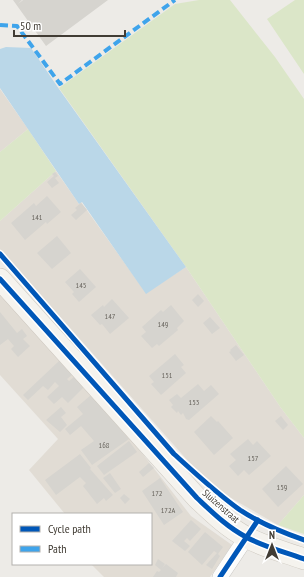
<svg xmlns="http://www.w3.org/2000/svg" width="304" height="577" font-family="'PT Sans Narrow',sans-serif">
<rect width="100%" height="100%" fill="#edebe7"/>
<path fill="#e1dcd4" d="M0 89 28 129 0 152Z
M56 171 79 204 81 202 146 293 186 267 281 408 304 438V495L278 525 224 494 189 462 0 249V221Z
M0 292 130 438 156 471 191 516 232 545 210 577H104L91 564H151V514H65L29 470 58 439 0 375Z"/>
<path fill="#dbe6c8" d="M199 0H230L275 57 304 99V438L281 408 186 267 59 88 175 4Z
M295 0H304V74L267 19Z
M28 129 56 171 0 221V152Z
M304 495V534L278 525Z"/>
<path fill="#bad7e8" d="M6 47 31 48 59 89 186 267 146 294 82 202 79 204 0 88V49Z"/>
<path fill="#d6d4cf" d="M13 0H22L18 4 23 0H108L46 46Z
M55 172 58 176 55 178 59 183 52 188 47 182 54 176 52 174Z
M47 196 61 212 47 224 46 222 25 240 11 223 34 203 36 206Z
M81 203 87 210 76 220 71 215 77 210 75 208Z
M57 236 71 253 52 269 37 253Z
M80 269 96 287 79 302 72 294 74 292 65 282Z
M198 294 204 301 198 307 192 300Z
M112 299 129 318 110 334 102 324 100 325 91 315 103 305 104 307Z
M171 305 184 321 177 328 178 330 159 346 157 344 152 348 141 336 146 332 142 327 161 310 163 312Z
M0 312 17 333 22 329 27 336 23 339 30 346 18 357 11 349 14 346 8 339 0 345Z
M210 317 220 328 212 334 203 323Z
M236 345 244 355 236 361 229 352 231 351 230 350Z
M175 354 184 365 181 367 186 373 161 395 151 384 154 382 149 376Z
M59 361 72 375 67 379 69 381 74 377 84 387 68 403 62 397 54 404 47 397 59 386 55 382 48 390 43 386 28 400 23 395Z
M198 384 204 391 211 385 219 394 189 420 186 419 183 413 181 415 178 411 177 413 171 407 173 405 169 400 177 394 181 398Z
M91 395 129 439 92 465 81 450 94 441 81 426 70 435 65 429 83 414 77 407Z
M61 407 66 413 61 417 67 425 60 432 46 420Z
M211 416 217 422 218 421 233 438 214 455 194 432Z
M281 416 288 425 283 430 275 421Z
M248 439 253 445 257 441 271 456 249 475 244 470 238 476 229 466 236 460 230 454Z
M129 441 137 452 104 475 97 466Z
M80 454 91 468 90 469 113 495 106 501 104 498 97 504 83 486 86 483 80 477 56 495 45 480Z
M149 463 154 468 143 477 139 472Z
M286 466 303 484 278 507 262 489Z
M110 473 121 489 115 493 103 478Z
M160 478 183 512 164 525 142 491Z
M124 494 130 499 125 504 120 498Z
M191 520 201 529 190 541 187 538 184 541 190 546 185 551 172 541Z
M205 532 223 547 218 554 220 556 212 569 206 565 217 553 214 551 202 565 188 552Z
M158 559 165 564 162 568 166 564 178 573 176 577H153L157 571 159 572 161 570 155 565Z"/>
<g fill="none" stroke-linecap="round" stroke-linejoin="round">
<defs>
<path id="street" d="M220 577 246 538"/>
<path id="secondary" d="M0 279 197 498C212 512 227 527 246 537 264 547 285 552 304 559"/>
</defs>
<use href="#street" stroke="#c9c7c3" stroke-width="16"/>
<use href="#secondary" stroke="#ccc7be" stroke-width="22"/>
<use href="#street" stroke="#fcfcfb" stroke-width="15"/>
<use href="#secondary" stroke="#f5f3ee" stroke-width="21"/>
<path stroke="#3fa4eb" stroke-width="4" stroke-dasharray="8 4" stroke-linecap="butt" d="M0 25 17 26 60 84 175 0"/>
<defs>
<path id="cycleway" d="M0 254 174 454C195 473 216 493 240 510 258 522 284 533 304 540
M0 279 197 498C212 512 227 527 246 537 264 547 285 552 304 559
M220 577 258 520"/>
</defs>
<use href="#cycleway" stroke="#fff" stroke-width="8"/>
<use href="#cycleway" stroke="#0057b8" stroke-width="5"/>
</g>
<g text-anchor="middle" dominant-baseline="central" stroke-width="4" stroke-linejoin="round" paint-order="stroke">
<g font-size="8" fill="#67635c">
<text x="37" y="217">141</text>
<text x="81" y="285">145</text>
<text x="110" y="316">147</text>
<text x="163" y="324">149</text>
<text x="167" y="375">151</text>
<text x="194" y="402">153</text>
<text x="104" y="445">168</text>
<text x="253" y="458">157</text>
<text x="282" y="487">159</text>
<text x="157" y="493">172</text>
<text x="168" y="510">172A</text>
</g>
<g font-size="10" fill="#413c34" stroke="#fff">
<text transform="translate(221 506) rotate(41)">Sluizenstraat</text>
</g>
</g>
<rect x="12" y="513" width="140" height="52" fill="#ffffff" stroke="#b3b1ae"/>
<rect x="20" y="526" width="20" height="6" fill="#0057b8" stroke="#b3b1ae"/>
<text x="48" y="533" font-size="12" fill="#413c34">Cycle path</text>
<rect x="20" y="546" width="20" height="6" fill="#3fa4eb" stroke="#b3b1ae"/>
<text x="48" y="553" font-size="12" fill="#413c34">Path</text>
<g transform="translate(272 545)" stroke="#ffffff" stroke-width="3" paint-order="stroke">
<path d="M0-3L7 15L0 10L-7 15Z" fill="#413c34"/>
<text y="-6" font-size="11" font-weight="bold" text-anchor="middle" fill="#413c34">N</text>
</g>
<path d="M14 30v6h111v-6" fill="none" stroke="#413c34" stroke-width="2"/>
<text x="20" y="30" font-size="12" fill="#413c34" stroke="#ffffff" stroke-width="3" paint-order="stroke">50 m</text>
</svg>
